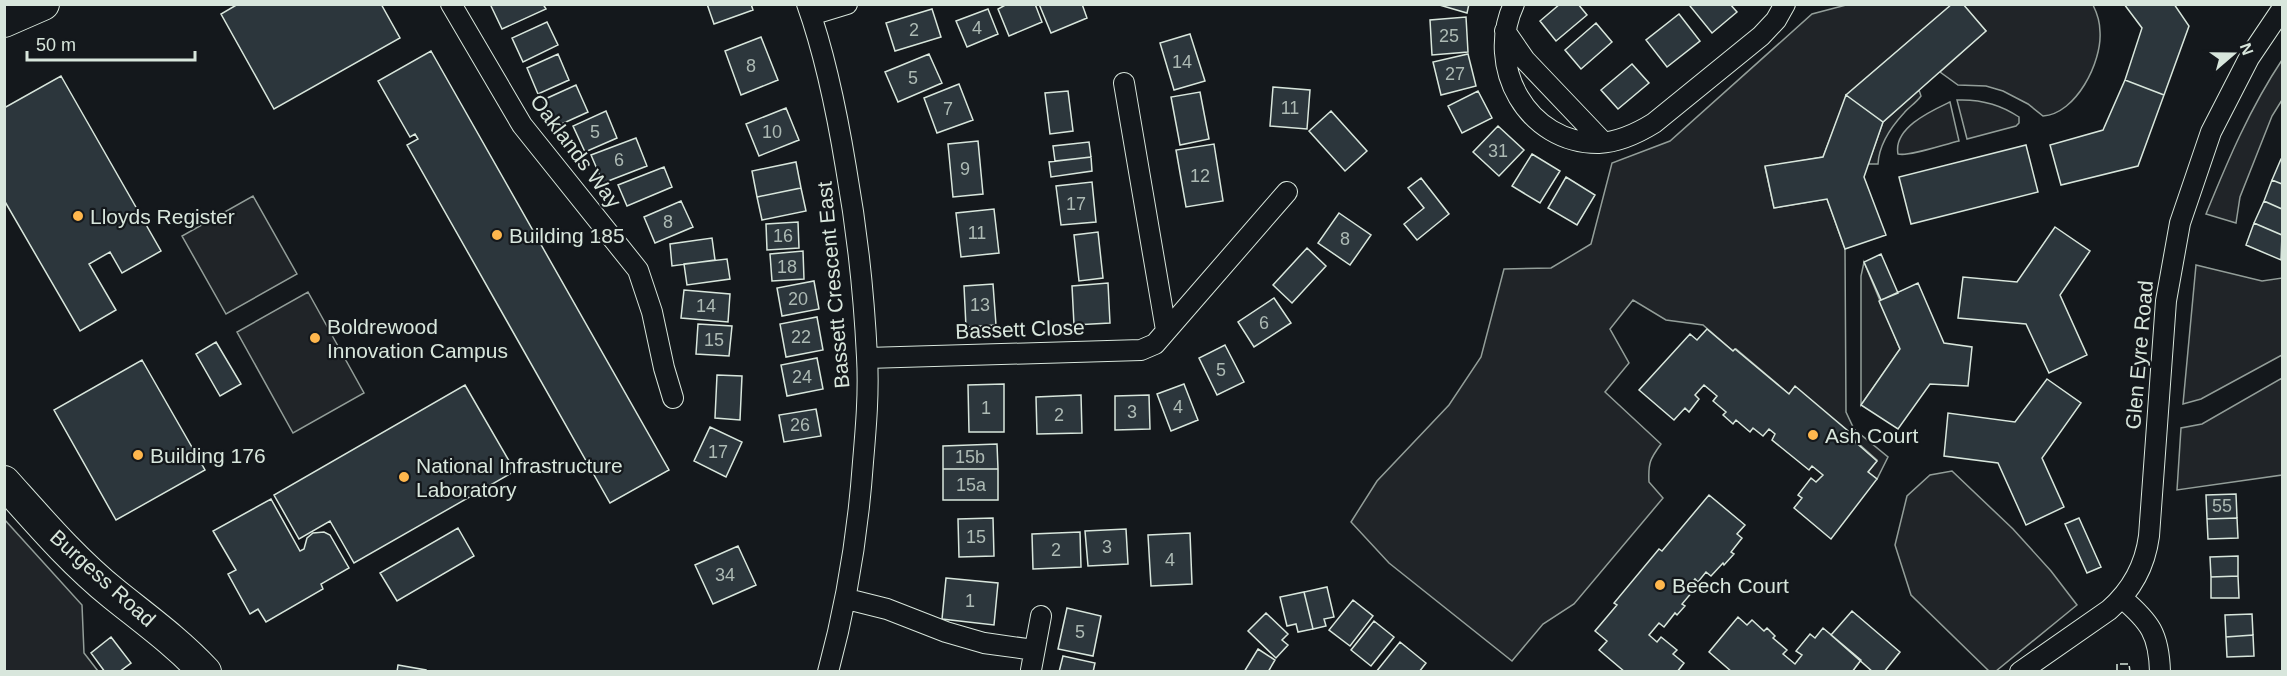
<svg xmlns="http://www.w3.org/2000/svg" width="2287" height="676" font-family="Arial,sans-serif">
<rect width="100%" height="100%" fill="#14181c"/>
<path fill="#202428" stroke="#939e99" stroke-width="1.5" d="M1846 5H1952L1847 95 1823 157 1765 167 1774 208 1827 199 1845 249 1846 412 1854 429 1888 457 1877 479 1868 472 1877 460 1795 387 1789 394 1736 349 1733 351 1703 325 1666 320 1633 300 1610 329 1629 363 1605 392 1661 444C1650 459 1648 463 1649 482L1663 498 1574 604 1543 624 1512 661 1389 563 1351 522 1377 481 1449 405 1481 357 1504 269 1551 268 1591 244 1612 163 1670 141 1812 14Z
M1963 5H2093C2097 13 2100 23 2100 32 2102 62 2076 114 2043 116L2028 104 2003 91 1986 86 1958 85 1940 72 1986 31Z
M2282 60V100L2272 116 2240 197 2236 223 2206 214C2228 160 2250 108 2282 60Z
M1919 90 1921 96C1916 103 1909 107 1904 113 1891 127 1879 145 1878 164H1868L1883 122Z
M1957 100C1980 99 2000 104 2019 117V123L2016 126 1967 139Z
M1950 102 1959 141C1945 144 1909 157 1898 154 1893 128 1931 111 1950 102Z
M253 196 297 274 226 314 182 236Z
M1864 262 1900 349 1861 405V276Z
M2196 265 2262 281 2282 278V355L2201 399 2183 404Z
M308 292 364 393 293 433 237 332Z
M2282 378V475L2177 490 2181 428 2202 424Z
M1952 471 2013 529 2051 571 2077 605 1996 671H1989L1911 595 1895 545 1907 496 1930 475Z
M4 519 82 605 84 653 98 671H5Z"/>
<path fill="#2c363c" stroke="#d8e6dc" stroke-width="1.5" d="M238 4H381L400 38 274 109 221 14Z
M493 4H543L546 9 502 29 491 6Z
M707 4H751L753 10 714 24Z
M1007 4H1035L1042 22 1009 36 998 9Z
M1039 4H1082L1087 18 1051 33Z
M1436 4H1469L1467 13Z
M1560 4H1578L1587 15 1556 41 1540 21Z
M1691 4H1730L1737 12 1712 33 1690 6Z
M1952 4H1963L1986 31 1883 122 1846 95Z
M2124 4H2174L2189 26 2164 95 2125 80 2142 28Z
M932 9 941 37 895 51 886 23Z
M988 9 998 34 967 47 956 21Z
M1679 14 1700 41 1667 67 1646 40Z
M1466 17 1468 52 1432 55 1430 20Z
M547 22 558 45 523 62 512 38Z
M1596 23 1612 42 1581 69 1565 50Z
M1190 34 1205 81 1174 90 1160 43Z
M761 37 778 80 741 95 725 51Z
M431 51 669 470 610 503 407 145 418 139 415 134 410 137 378 81Z
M558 54 569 80 538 94 527 68Z
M929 54 942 83 898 102 885 72Z
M1468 54 1476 86 1441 95 1433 62Z
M1632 64 1649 83 1618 109 1601 90Z
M61 76 161 251 122 273 110 252 89 264 116 310 80 331 4 200V108Z
M2125 80 2164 95 2138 166 2061 185 2050 145 2103 130Z
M959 84 973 120 937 133 924 98Z
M576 85 588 112 555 127 543 100Z
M1273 87 1310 90 1307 129 1270 126Z
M1068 91 1073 131 1050 134 1045 93Z
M1478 91 1492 118 1462 133 1448 106Z
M1200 92 1209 139 1180 145 1171 97Z
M1846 95 1883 122 1864 177 1886 235 1845 249 1827 199 1774 208 1765 166 1823 157Z
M786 108 799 140 759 156 746 124Z
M606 111 617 138 585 152 573 126Z
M1331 111 1367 151 1345 171 1309 131Z
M1498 126 1524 150 1499 176 1473 152Z
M636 138 647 166 603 183 591 155Z
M978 141 983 194 953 197 948 144Z
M1089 142 1091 157 1055 161 1053 146Z
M1214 144 1223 201 1186 207 1176 150Z
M2026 145 2038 192 1911 224 1899 177Z
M1532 154 1560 171 1540 203 1512 186Z
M1091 157 1092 171 1051 177 1049 162Z
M2281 159H2282V184L2272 180Z
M796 162 801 188 757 197 752 171Z
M664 167 672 187 627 206 618 185Z
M1566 177 1595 195 1577 225 1548 208Z
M1421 178 1449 214 1417 240 1404 224 1424 208 1408 188Z
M2272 180 2282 184V209L2264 201Z
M1092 182 1096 222 1061 225 1056 186Z
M801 188 806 211 762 220 757 197Z
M681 201 693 227 655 243 644 217Z
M2264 201 2282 209V235L2254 223Z
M994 209 999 253 961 257 956 213Z
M1339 213 1371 235 1350 265 1318 243Z
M798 222 799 248 767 250 766 224Z
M2254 223 2282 235 2281 260 2246 245Z
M2055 227 2090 251 2060 295 2087 355 2049 373 2026 324 1958 318 1963 277 2017 282Z
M1098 232 1103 278 1079 281 1074 235Z
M712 238 715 260 672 266 670 244Z
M1307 248 1326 266 1292 303 1273 285Z
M803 251 804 279 772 281 770 254Z
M1881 254 1898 293 1881 300 1864 262Z
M727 259 730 279 687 285 684 264Z
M814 281 819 309 782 316 777 288Z
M1108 283 1110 323 1074 325 1072 286Z
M1918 283 1944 343 1972 347 1968 386 1930 384 1898 429 1861 405 1900 349 1879 301Z
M993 284 996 325 966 327 964 286Z
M684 290 730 294 728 322 681 318Z
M1274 298 1291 323 1254 347 1238 322Z
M817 317 823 350 786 357 780 324Z
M698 324 732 326 729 356 696 354Z
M1707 329 1733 351 1735 349 1789 394 1795 386 1854 436 1852 439 1877 461 1868 472 1877 479 1831 539 1794 508 1802 498 1798 495 1811 478 1816 482 1823 475 1812 466 1809 470 1772 440 1775 434 1769 429 1763 436 1753 428 1750 432 1736 420 1733 424 1723 415 1726 412 1713 401 1717 396 1704 385 1695 395 1699 399 1689 412 1685 408 1674 420 1639 390 1690 334 1697 340Z
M216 342 241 384 220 396 196 354Z
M1225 345 1244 382 1217 395 1199 358Z
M817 358 823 389 787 396 781 365Z
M142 360 205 470 116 520 54 410Z
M717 375 742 376 740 420 715 418Z
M2047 379 2081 403 2042 458 2064 507 2026 525 1998 463 1944 456 1948 413 2015 422Z
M1004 384V432H969L968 385Z
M1184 384 1198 420 1171 431 1157 394Z
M465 385 515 471 354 563 330 521 299 539 274 495Z
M1081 395 1082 433 1037 434 1036 397Z
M1149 395 1150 429 1115 430V396Z
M816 409 821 436 784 442 779 415Z
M710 427 742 442 726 477 694 461Z
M997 444 998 469H943V446Z
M943 469H998V500H943Z
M2236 494 2237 518 2207 519 2206 495Z
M1709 495 1745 525 1737 534 1742 538 1731 552 1734 554 1724 565 1723 563 1711 576 1706 572 1698 582 1695 579 1689 587 1693 591 1682 604 1685 606 1677 615 1675 613 1664 627 1659 623 1649 635 1657 642 1661 637 1677 650 1673 654 1684 663 1677 672H1625L1599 650 1607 641 1595 631 1617 605 1614 603 1659 549 1662 551Z
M271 499 300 551 304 549 307 538 313 533 324 532 330 535 349 568 321 584 323 589 266 622 258 609 250 614 228 574 236 570 213 531Z
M993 518 994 556 959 557 958 519Z
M2079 518 2101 567 2087 573 2065 524Z
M2237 518 2238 538 2208 539 2207 519Z
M458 528 474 556 397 601 380 573Z
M1126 529 1128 564 1088 566 1085 531Z
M1080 532 1081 567 1033 569 1032 534Z
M1190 533 1192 584 1151 586 1148 535Z
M738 546 756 585 713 604 695 565Z
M2238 556V576L2211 577 2210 557Z
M2238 576 2239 598H2211V577Z
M946 578 998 583 994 625 942 619Z
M1327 587 1334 617 1324 619 1326 626 1313 629 1304 592Z
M1304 592 1313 629 1298 632 1296 624 1287 626 1280 597Z
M1353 600 1373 616 1350 646 1329 630Z
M1067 608 1101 616 1093 656 1058 649Z
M1852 611 1900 652 1884 672H1873L1831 635Z
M1266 613 1288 634 1282 640 1288 645 1276 658 1248 631Z
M2252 614 2253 635 2226 637 2225 615Z
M1738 617 1747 625 1752 620 1764 631 1767 628 1775 636 1773 638 1787 650 1783 654 1795 664 1802 655 1796 651 1810 634 1815 638 1823 628 1861 660 1852 672H1732L1709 652Z
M1374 621 1394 637 1371 666 1351 650Z
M2253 635 2254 656 2227 657 2226 637Z
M111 637 131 663 119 672H105L91 653Z
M1400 642 1426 663 1419 672H1376Z
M1258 649 1275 660 1268 672H1244Z
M1063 656 1095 663 1093 672H1059Z
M398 665 426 670V672H397Z"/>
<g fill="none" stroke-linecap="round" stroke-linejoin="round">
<defs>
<path id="minor" d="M451 4 522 125 638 270 652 312 664 368 673 398
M807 4C826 57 837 113 846 168 857 230 864 294 867 357 869 392 866 427 863 462 858 533 847 602 828 672
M1514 4C1485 66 1527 144 1599 143 1619 142 1638 133 1654 123L1761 36 1776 20 1785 4
M811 15 847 4
M1505 31 1525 60 1603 142
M1124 83 1166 330
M867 358 1141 350 1155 344 1287 192
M2122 598C2150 622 2159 634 2160 672
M847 599 887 609 946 632 984 643 1034 650
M1031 670 1041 616
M2020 672 2109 610C2132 590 2145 566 2149 536L2166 301 2180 223 2211 132 2249 58 2282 9"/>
<path id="primary" d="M4 21 43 4
M4 482C39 521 73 561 114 594 145 619 177 642 205 672"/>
</defs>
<use href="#minor" stroke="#d8e6dc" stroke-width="22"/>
<use href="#primary" stroke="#d8e6dc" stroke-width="34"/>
<use href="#minor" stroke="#14181c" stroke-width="20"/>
<use href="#primary" stroke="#14181c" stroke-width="32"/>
<path stroke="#d8e6dc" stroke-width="1.5" stroke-dasharray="8 3" stroke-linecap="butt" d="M2117 672V664H2129L2130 672"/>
</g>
<g fill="#ffb74d" stroke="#14181c" stroke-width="2">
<circle cx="78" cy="216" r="6"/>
<circle cx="497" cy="235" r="6"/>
<circle cx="315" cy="338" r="6"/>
<circle cx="1813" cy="435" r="6"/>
<circle cx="138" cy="455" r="6"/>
<circle cx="404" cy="477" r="6"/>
<circle cx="1660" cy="585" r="6"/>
</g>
<g text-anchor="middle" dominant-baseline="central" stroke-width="4.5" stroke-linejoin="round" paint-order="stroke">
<g font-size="18" fill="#adbab4">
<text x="977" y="28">4</text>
<text x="914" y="30">2</text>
<text x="1449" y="36">25</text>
<text x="1182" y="62">14</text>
<text x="751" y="66">8</text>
<text x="1455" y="74">27</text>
<text x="913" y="78">5</text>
<text x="1290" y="108">11</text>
<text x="948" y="109">7</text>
<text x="595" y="132">5</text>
<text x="772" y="132">10</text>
<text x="1498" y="151">31</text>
<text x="619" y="160">6</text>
<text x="965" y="169">9</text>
<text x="1200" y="176">12</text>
<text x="1076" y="204">17</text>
<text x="668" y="222">8</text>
<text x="977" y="233">11</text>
<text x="783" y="236">16</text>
<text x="1345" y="239">8</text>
<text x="787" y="267">18</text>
<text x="798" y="299">20</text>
<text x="980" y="305">13</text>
<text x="706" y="306">14</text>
<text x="1264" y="323">6</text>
<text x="801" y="337">22</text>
<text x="714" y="340">15</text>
<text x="1221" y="370">5</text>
<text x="802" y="377">24</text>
<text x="1178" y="407">4</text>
<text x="986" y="408">1</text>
<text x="1132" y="412">3</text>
<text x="1059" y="415">2</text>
<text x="800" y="425">26</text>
<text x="718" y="452">17</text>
<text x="970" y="457">15b</text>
<text x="971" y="485">15a</text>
<text x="2222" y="506">55</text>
<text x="976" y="537">15</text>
<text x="1107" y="547">3</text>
<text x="1056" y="550">2</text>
<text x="1170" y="560">4</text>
<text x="725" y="575">34</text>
<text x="970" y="601">1</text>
<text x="1080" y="632">5</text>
</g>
<g font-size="21" fill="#d8e6dc" stroke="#14181c">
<text transform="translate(576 151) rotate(53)">Oaklands Way</text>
<text transform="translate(833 285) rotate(-95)">Bassett Crescent East</text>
<text transform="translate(1020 329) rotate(-2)">Bassett Close</text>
<text transform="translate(2139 355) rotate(-85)">Glen Eyre Road</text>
<text transform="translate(103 578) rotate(42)">Burgess Road</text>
</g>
<g font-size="21" fill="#d8e6dc" stroke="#14181c" text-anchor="start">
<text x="90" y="216">Lloyds Register</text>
<text x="509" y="235">Building 185</text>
<text x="327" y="326">Boldrewood<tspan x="327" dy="24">Innovation Campus</tspan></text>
<text x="1825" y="435">Ash Court</text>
<text x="150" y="455">Building 176</text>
<text x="416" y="465">National Infrastructure<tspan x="416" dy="24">Laboratory</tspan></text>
<text x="1672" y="585">Beech Court</text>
</g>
</g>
<rect width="2287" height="676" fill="none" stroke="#d8e6dc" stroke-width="12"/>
<g transform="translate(2233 54) rotate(70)" stroke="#14181c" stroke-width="4.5" paint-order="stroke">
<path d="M0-4.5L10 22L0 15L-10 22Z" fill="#d8e6dc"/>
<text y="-9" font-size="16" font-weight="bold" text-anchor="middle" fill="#d8e6dc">N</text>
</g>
<path d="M27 51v9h168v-9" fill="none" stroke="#d8e6dc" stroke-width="3"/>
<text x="36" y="51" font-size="18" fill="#d8e6dc" stroke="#14181c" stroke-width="4.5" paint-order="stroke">50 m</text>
</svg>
